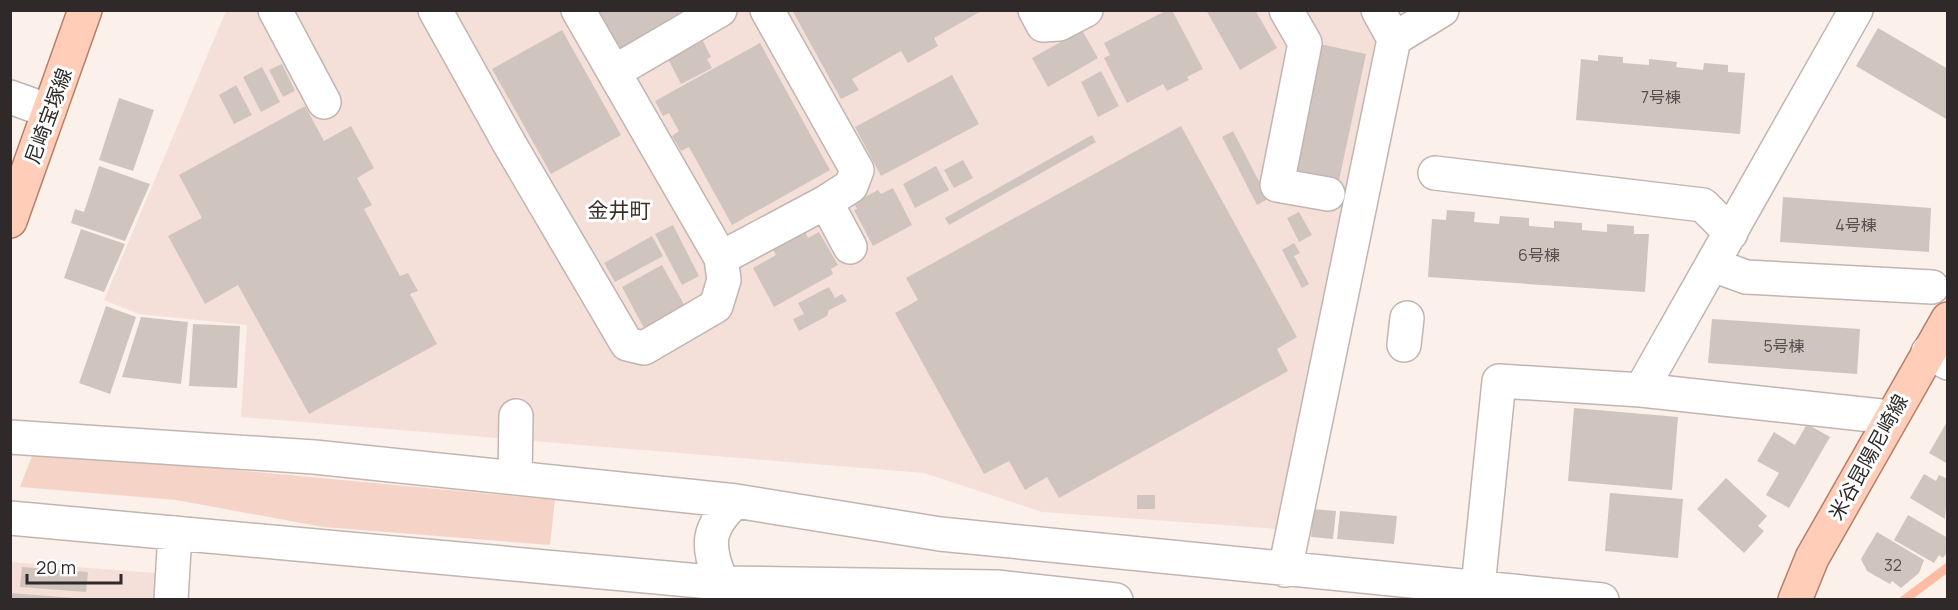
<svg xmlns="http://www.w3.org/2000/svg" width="1958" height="610" font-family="Manrope,'Noto Sans JP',sans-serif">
<rect width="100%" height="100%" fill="#fcf0eb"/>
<path fill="#f4e0d8" d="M1366 10 1384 42 1278 529 1042 512 924 473 241 417 247 325 139 314 104 300 226 11Z
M10 562 156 573 154 599H11Z"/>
<path fill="#f5d4c7" d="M34 451 555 500 550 545 323 527 176 500 20 487Z"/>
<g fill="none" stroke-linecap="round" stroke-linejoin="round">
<path stroke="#fdbca2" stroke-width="9" d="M1904 600 1948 567"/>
</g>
<path fill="#d0c4bf" d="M596 10H678L682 18 618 52Z
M792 10H983L934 38 938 46 908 63 901 51 852 79 859 90 841 99Z
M1167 10H1172L1203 69 1187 77 1189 80 1167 91 1163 84 1127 103 1104 58 1110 55 1104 43Z
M1206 10H1255L1277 48 1240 70Z
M1878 28 1948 69V120L1856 66Z
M562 30 621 135 551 174 492 69Z
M1082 30 1098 58 1048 87 1032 58Z
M703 41 711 57 707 59 712 68 681 84 668 59Z
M760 43 830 170 732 225 689 147 681 151 672 136 679 131 669 113 663 116 655 101Z
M1320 44 1366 54 1338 185 1292 175Z
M1598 55 1623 57V63L1649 65V59L1677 62 1676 67 1703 70 1704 63 1728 65V72L1745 73 1740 134 1576 120 1581 59 1598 61Z
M282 64 295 91 283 97 269 70Z
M262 67 280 102 261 112 243 77Z
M1101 71 1119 106 1098 117 1081 82Z
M952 75 979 124 881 176 855 127Z
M236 85 252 115 234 124 219 95Z
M119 98 154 110 133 171 99 160Z
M305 106 324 141 351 126 374 168 357 178 372 205 364 209 400 276 408 273 418 291 410 294 437 344 309 414 238 285 205 304 168 236 202 218 179 175Z
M1181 126 1297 337 1277 349 1288 371 1059 498 1047 477 1025 490 1009 461 984 474 895 313 918 300 906 278Z
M1233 131 1268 199 1257 205 1222 137Z
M1092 135 1096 142 949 225 945 218Z
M963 160 973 178 954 188 944 170Z
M99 166 150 184 125 241 71 223 75 209 84 212Z
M936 166 949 190 915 208 903 184Z
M893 188 912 225 873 246 854 210 857 209 854 203 878 190 881 194Z
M1783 197 1931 208 1929 252 1780 242Z
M1447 210 1475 212 1474 222 1499 224 1500 216 1529 218V226L1554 228V221L1582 223V230L1607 232V224L1634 226V234H1649L1645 292 1428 277 1432 219 1446 220Z
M1299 212 1312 235 1299 242 1287 218Z
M673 225 699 276 682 285 655 234Z
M81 229 125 244 104 292 64 278Z
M805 232 808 238 819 232 838 265 831 269 833 274 774 307 753 268 776 255 773 250Z
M652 236 663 256 615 282 604 263Z
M1294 243 1300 253 1294 256 1309 284 1302 288 1282 250Z
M662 265 686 308 645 330 622 287Z
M829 287 835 298 842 294 847 301 829 310 827 316 799 331 793 319 804 314 798 303Z
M106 306 136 317 110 394 79 383Z
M141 317 188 322 181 384 122 377Z
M1712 319 1860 329 1857 374 1708 363Z
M193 324 240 326 237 388 189 386Z
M1574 408 1678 417 1672 490 1568 481Z
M1948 420V464L1929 453Z
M1807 424 1830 437 1789 508 1766 495 1779 473 1757 461 1774 432 1795 445Z
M1924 474 1936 481 1939 475 1948 479 1945 519 1910 498Z
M1726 478 1767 516 1758 526 1764 531 1744 553 1697 509Z
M1610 493 1683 499 1678 558 1605 551Z
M1137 495H1155V509H1137Z
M1313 509 1336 511 1333 539 1311 537Z
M1340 511 1397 516 1394 544 1337 539Z
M1908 515 1948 538V551L1943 558 1939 555 1934 563 1894 540Z
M1877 532 1924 560 1919 573 1901 588 1892 581 1890 584 1867 571 1861 559Z
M22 567 88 572 86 592 20 587Z
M10 593 75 598V600H10Z"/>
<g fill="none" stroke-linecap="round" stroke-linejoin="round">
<defs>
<path id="minor" d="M275 10 324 102
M435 10 509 143 627 344 644 348 716 306 724 280 721 258 578 10
M1035 10 1043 25 1059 24 1086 10
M1286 10 1305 43 1277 185 1328 194
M1394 39 1442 10
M614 72 720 10
M10 97 49 111
M1435 173 1703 205 1731 233
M826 202 850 247
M721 258 826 202 851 186 857 170 767 10
M1713 265 1746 277 1932 287
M1404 345 1407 318
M1928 352 1948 363
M1641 390 1856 10
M10 437 314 457 736 501 940 534 1602 600
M515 478 516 416
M10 518 722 583 997 587 1116 600
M1285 570 1394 39 1378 10
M722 583C706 546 706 528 736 501
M1478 587 1499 381 1641 390 1890 417
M171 600 175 533"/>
<path id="major" d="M10 221 85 10
M1795 600 1812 558 1948 319"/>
</defs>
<use href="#minor" stroke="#c1b5b1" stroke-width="36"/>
<use href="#major" stroke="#b67e67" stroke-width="36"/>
<use href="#minor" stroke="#fff" stroke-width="33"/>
<use href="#major" stroke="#ffcdb8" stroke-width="33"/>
</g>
<g text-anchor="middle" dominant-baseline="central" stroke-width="6" stroke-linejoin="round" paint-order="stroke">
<g font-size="16" fill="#57504e">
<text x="1661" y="97">7号棟</text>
<text x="1856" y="225">4号棟</text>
<text x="1539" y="255">6号棟</text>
<text x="1784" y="346">5号棟</text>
<text x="1893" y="565">32</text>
</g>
<g font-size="20" fill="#2f2a29" stroke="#fff">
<text transform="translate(48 116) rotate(-70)">尼崎宝塚線</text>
<text transform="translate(1868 457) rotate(-61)">米谷昆陽尼崎線</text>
</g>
<g font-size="21" fill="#39302c" stroke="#fff">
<text x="619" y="210">金井町</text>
</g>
</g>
<rect width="1958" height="610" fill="none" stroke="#2f2a29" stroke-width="24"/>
<path d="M27 574v9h94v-9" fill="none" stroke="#2f2a29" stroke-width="3"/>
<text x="36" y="574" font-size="18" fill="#2f2a29" stroke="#ffffff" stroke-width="4.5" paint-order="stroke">20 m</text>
</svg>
